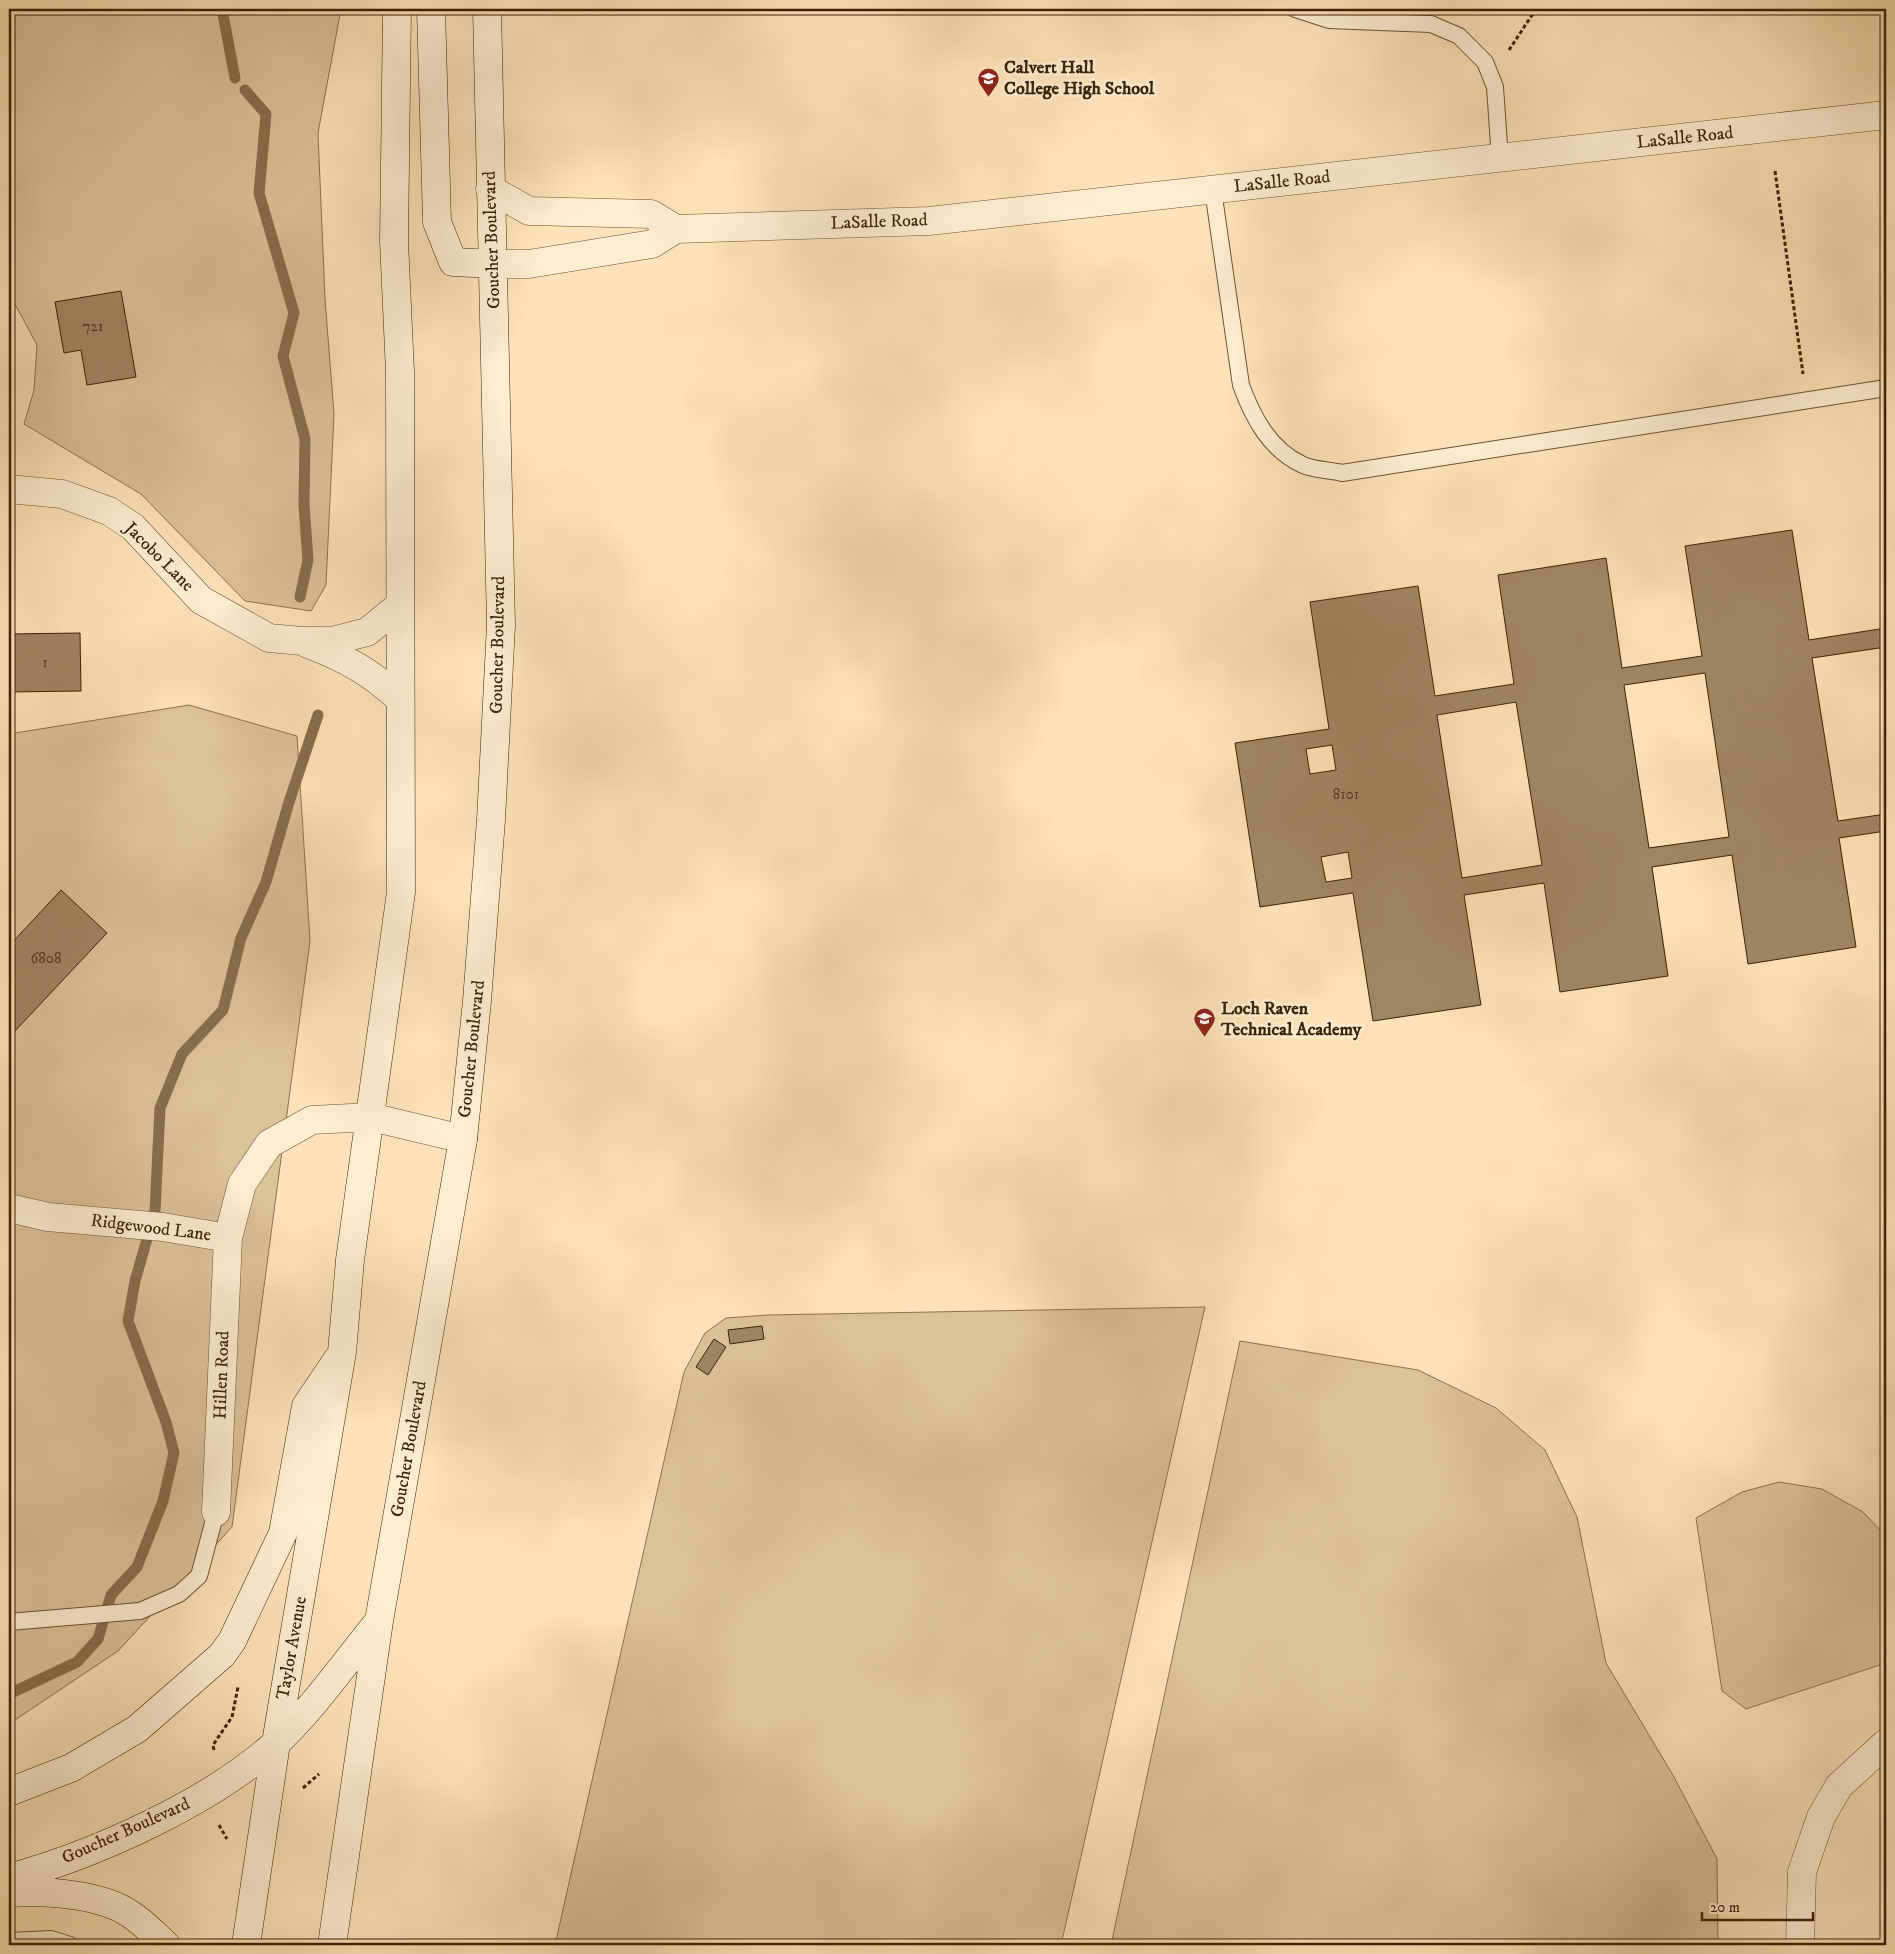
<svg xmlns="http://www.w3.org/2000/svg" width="1895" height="1954" font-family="'IM FELL DW Pica',serif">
<rect width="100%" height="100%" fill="#fde3b7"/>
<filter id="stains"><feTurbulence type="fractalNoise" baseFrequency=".004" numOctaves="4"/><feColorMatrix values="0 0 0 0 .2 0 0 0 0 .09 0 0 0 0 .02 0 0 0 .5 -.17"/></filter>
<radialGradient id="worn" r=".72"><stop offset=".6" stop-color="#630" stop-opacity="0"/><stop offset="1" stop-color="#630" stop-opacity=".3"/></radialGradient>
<path fill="#dcc299" stroke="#8b7250" d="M9 9H341L318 133 325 299 334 414 326 585 311 611 245 601 141 494 24 424 34 390 37 345 9 293Z
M189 705 297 736 310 941 232 1527 118 1651 9 1724V734Z
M1205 1307 1061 1945H555L684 1372 705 1333 726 1318 768 1315Z
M1240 1341 1418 1370 1496 1408 1545 1450 1577 1517 1606 1663 1674 1777 1717 1859 1718 1945H1111Z
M1779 1482 1822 1489 1863 1512 1886 1536V1663L1746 1709 1722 1691 1696 1518 1742 1492Z"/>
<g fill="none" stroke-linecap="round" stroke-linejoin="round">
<path stroke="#876e4c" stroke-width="11" d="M222 9 235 78
M245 90 266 114 259 193 294 313 283 356 305 439 304 505 308 560 300 597
M9 1694 77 1662 98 1639 111 1595 137 1567 163 1501 174 1453 166 1422 128 1321 135 1281 155 1211 160 1108 182 1054 223 1010 241 938 266 882 289 802 318 715"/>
</g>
<path fill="#9f8662" stroke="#3a2206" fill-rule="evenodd" d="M121 291 136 377 87 385 81 350 64 353 55 302Z
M1792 530 1809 640 1886 628V647L1812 658 1838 821 1886 814V831L1839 838 1856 947 1748 964 1732 855 1652 867 1668 976 1560 992 1544 883 1464 895 1481 1005 1373 1021 1353 893 1260 907 1235 743 1329 729 1310 602 1418 586 1435 696 1514 684 1498 575 1606 558 1622 668 1702 656 1685 546ZM1705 673 1729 837 1649 848 1624 685ZM1516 702 1542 865 1462 878 1437 715ZM1332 745 1336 770 1310 774 1306 749ZM1348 852 1352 878 1326 882 1321 857Z
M80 633 81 691 9 692V634Z
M61 890 107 933 15 1031 9 1025V975L11 973 9 970V946Z
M762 1326 764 1339 730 1344 728 1330Z
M714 1339 726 1347 708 1375 696 1367Z"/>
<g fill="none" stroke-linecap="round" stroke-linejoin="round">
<defs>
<path id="service" d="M1295 9 1329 20 1431 24 1459 36 1485 62 1495 87 1500 159
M1213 190 1241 385C1253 418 1270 450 1303 465 1314 470 1330 470 1342 473L1886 388
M9 1622 140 1611 179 1594 199 1576 216 1512
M9 1941 51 1939 70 1945"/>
<path id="minor" d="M490 189 529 211 651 214 676 229
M494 264H529L652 244 676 229 929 221 1886 115
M9 489 62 494 109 511 133 527 201 600 269 638 302 641H332L367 632 400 605
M308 644C347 659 369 671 400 699
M9 1208 48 1217 163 1227 228 1238 242 1184 269 1144 312 1120 371 1117 463 1139
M216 1512 228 1238
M1800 1945 1802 1872 1821 1817 1839 1786 1886 1743"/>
<path id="secondary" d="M431 9 437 222 453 262 494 264
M9 1792 71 1768 137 1729 222 1655 232 1641 283 1533 306 1406 337 1360
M9 1878C94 1855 210 1803 276 1743 312 1710 347 1660 379 1621
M9 1893C42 1891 81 1893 113 1905 134 1913 150 1930 166 1945
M246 1945 276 1743 342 1352 350 1260 401 892 400 372 394 241 397 9
M332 1945 379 1621 463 1139 477 1001 491 820 501 625 487 9"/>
</defs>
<use href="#service" stroke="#6b5232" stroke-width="18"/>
<use href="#minor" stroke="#6b5232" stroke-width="29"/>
<use href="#secondary" stroke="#3a2206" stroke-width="29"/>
<path stroke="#3a2206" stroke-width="3" stroke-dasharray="4 2.5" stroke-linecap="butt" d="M1509 50 1536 9
M1775 171 1803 374
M214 1750 213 1745 232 1717 238 1687
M303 1788 319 1774
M219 1825 227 1839"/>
<use href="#service" stroke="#feedd0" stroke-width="16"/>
<use href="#minor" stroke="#feedd0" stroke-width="28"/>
<use href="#secondary" stroke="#feedd0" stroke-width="28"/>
</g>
<defs>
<symbol id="school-pin" viewBox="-11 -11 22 30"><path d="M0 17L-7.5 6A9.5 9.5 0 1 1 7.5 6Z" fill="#8f2418" stroke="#feedd0"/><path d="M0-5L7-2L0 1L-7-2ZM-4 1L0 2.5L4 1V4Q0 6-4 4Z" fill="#fff"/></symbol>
</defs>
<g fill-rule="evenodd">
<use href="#school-pin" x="976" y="66" width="25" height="34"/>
<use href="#school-pin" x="1192" y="1006" width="25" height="34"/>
</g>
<g text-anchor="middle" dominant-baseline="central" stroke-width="5" stroke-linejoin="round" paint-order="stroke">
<g font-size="15" fill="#533b1d">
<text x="93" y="326">721</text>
<text x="45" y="662">1</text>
<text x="1346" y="794">8101</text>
<text x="46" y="958">6808</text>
</g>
<g font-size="18" font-weight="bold" fill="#3a2206" stroke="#feedd0" text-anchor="start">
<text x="1004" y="68">Calvert Hall<tspan x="1004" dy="21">College High School</tspan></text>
<text x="1221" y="1009">Loch Raven<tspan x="1221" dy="21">Technical Academy</tspan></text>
</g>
<g font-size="18" fill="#3a2206" stroke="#feedd0">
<text transform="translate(1685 138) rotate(-6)">LaSalle Road</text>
<text transform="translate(1282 182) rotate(-6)">LaSalle Road</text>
<text transform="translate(879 222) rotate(-2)">LaSalle Road</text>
<text transform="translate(492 240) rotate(-92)">Goucher Boulevard</text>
<text transform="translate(159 557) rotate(45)">Jacobo Lane</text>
<text transform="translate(498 645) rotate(-89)">Goucher Boulevard</text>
<text transform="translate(472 1049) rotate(-84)">Goucher Boulevard</text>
<text transform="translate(151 1228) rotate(7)">Ridgewood Lane</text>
<text transform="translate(222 1375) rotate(-88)">Hillen Road</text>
<text transform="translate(409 1449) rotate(-80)">Goucher Boulevard</text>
<text transform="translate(292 1648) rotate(-80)">Taylor Avenue</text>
<text transform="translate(126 1831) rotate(-24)">Goucher Boulevard</text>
</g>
</g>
<rect width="1895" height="1954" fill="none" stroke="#fde3b7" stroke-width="30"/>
<rect x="10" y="10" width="1875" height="1934" fill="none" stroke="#3a2206" stroke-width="2.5"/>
<rect x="15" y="15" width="1865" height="1924" fill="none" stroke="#3a2206"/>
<path d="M1702 1912v8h111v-8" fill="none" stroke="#3a2206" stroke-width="2.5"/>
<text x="1710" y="1912" font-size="15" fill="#3a2206" stroke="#feedd0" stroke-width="4" paint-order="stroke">20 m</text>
<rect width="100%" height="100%" filter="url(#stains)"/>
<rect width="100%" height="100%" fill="url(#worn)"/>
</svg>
